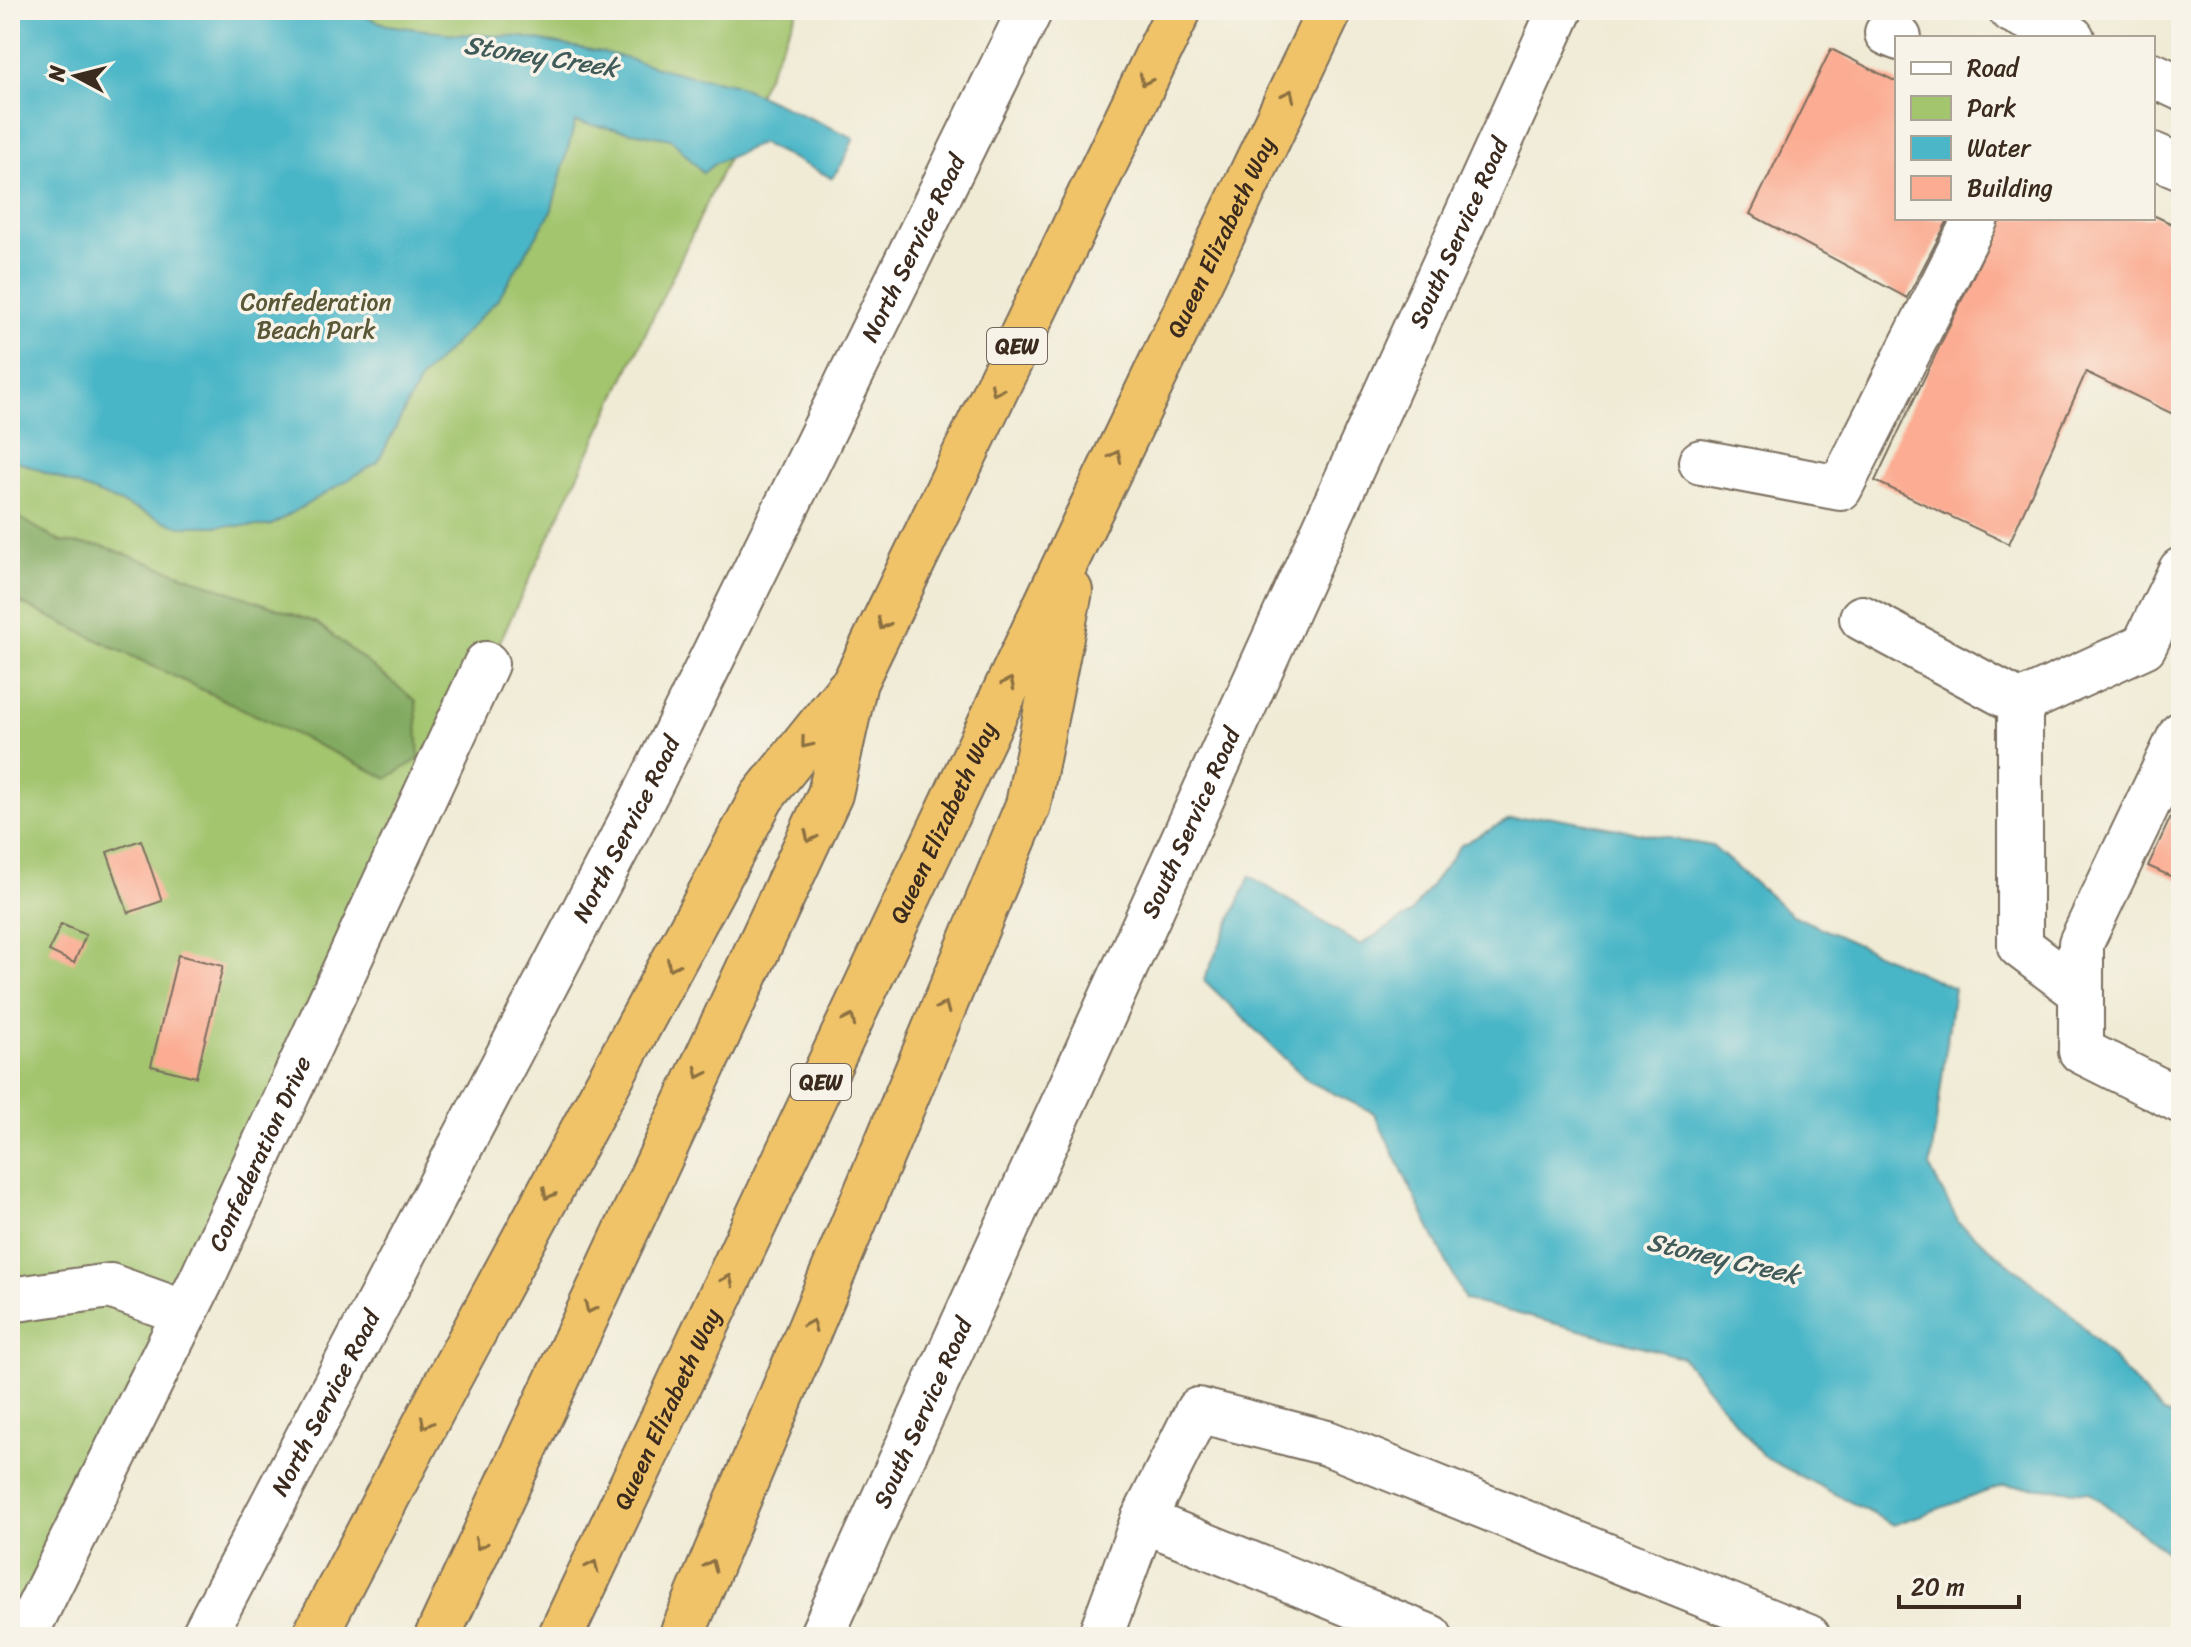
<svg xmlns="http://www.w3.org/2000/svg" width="2191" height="1647" font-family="Sriracha,sans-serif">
<rect width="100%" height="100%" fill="#f7f3e8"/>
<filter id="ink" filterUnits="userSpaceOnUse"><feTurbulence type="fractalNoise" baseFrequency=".0125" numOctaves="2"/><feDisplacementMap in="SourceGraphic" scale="16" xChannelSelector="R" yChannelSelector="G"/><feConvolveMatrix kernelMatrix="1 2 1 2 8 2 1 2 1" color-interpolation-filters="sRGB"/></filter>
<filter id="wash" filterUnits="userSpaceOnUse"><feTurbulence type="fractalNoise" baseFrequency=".006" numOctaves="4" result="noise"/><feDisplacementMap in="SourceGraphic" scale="32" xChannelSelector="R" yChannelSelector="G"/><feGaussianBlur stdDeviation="1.8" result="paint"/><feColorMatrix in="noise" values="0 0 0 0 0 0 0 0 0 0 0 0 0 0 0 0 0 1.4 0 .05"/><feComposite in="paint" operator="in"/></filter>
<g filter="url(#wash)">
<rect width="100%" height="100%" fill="#f0ebd5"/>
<path fill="#a3c56e" stroke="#6f7846" stroke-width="2" d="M10 10H798L63 1567 10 1637Z"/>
<path fill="#82aa61" stroke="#5e6a40" stroke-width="2" d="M10 512 61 542 103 546 317 623 416 701 419 759 387 778 10 598Z"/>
<path fill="#4ab6c7" stroke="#427072" stroke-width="2" d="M10 10H349L387 25 454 34 522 37 607 53 682 74 734 84 854 138 842 164 832 178 761 143 716 163 703 173 671 139 575 122 551 212 498 299 421 378 378 462 270 526H177L10 458Z
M1547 816 1712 846 1792 915 1954 988 1930 1168 1959 1223 2074 1317 2163 1413 2181 1418V1563L2089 1492 2004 1485 1894 1525 1764 1457 1682 1357 1465 1300 1374 1113 1308 1081 1204 980 1250 876 1360 945 1410 914 1461 845 1508 820Z"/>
<g id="blocks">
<path fill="#fbac92" d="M1831 49 1897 82V218H1949L1907 298 1750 214Z
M2153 215 2181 228V418L2086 372 2009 544 1875 481 2001 218H2153Z
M2181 795V881L2148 866Z
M141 840 162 901 128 913 107 852Z
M61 924 86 935 74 963 49 951Z
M178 955 223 966 196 1077 151 1066Z"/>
</g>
</g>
<g filter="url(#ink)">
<use href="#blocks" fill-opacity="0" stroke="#7a6e5e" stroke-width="2"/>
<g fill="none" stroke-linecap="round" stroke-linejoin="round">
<defs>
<g id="minor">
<path d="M2011 10 2072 38"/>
<path d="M1887 33 1899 38"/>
<path d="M2153 75 2181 88"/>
<path d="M2153 155 2181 167"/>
<path d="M1701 462 1840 488 1976 218"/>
<path d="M1862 618 2020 703V946L2081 992"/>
<path d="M2020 703 2144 646 2181 570"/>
<path d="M2181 734 2081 943V1051L2181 1101"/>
<path d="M10 1300 110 1286 185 1313"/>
<path d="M1143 1520 1430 1637"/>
<path id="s1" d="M24 1637 201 1281 486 664"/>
<path id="s2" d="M203 1637 649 787 1030 10"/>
<path id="s3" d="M821 1637 1560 10"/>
<path d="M1100 1637 1143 1520 1198 1410 1327 1443 1808 1637"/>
</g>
<g id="highway">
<path d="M314 1637 446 1384 762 797 848 690"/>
<path d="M437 1637 830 794 855 682 1179 10"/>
<path id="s4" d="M560 1637 1083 526 1330 10"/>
<path d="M681 1637 1028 805 1070 591"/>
</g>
</defs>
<use href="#minor" stroke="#7a6e5e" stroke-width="48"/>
<use href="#highway" stroke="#7a6e5e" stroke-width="48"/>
<use href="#minor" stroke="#fff" stroke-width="44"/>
<use href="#highway" stroke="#f0c369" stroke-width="44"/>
</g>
<defs><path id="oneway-chevron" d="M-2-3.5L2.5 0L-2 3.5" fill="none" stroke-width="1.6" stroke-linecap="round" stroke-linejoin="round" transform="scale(2)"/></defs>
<g stroke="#8c6f40">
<use href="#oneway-chevron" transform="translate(1145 80) rotate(116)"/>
<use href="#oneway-chevron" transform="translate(1289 95) rotate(-64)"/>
<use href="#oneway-chevron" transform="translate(996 390) rotate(116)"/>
<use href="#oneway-chevron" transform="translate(1116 456) rotate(-64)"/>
<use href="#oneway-chevron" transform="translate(883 624) rotate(116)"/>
<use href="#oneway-chevron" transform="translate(1009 683) rotate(-65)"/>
<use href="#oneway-chevron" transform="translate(806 743) rotate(129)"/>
<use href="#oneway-chevron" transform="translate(810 837) rotate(115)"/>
<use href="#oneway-chevron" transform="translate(672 965) rotate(118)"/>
<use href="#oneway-chevron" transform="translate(944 1007) rotate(-67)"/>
<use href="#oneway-chevron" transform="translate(850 1020) rotate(-65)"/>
<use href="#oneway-chevron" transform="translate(700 1073) rotate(115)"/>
<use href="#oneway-chevron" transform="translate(548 1194) rotate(118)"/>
<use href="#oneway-chevron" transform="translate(728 1280) rotate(-65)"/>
<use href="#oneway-chevron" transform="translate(590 1308) rotate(115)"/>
<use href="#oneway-chevron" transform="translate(811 1325) rotate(-67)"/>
<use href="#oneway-chevron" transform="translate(426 1423) rotate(117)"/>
<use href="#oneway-chevron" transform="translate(480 1544) rotate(115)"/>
<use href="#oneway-chevron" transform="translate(711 1565) rotate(-67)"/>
<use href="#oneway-chevron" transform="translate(593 1566) rotate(-65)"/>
</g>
</g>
<g text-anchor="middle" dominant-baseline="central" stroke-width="7" stroke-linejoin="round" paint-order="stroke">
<g fill="#f7f3e8" stroke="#73665b" stroke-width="2">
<rect x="987" y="328" width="60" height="36" rx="6"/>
<rect x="791" y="1064" width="60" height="36" rx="6"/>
</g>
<g font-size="22" font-weight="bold" fill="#3b2a1e">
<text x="1017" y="346">QEW</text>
<text x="821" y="1082">QEW</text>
</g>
<g font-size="24" fill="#3b2a1e" stroke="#f7f3e8">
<text stroke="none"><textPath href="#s3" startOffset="1542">South Service Road</textPath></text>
<text stroke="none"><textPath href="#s4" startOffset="1548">Queen Elizabeth Way</textPath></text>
<text stroke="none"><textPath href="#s2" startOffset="1560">North Service Road</textPath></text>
<text stroke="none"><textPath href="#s4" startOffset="900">Queen Elizabeth Way</textPath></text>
<text stroke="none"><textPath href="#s3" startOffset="894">South Service Road</textPath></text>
<text stroke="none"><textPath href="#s2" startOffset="912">North Service Road</textPath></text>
<text stroke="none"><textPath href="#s1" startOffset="538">Confederation Drive</textPath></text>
<text stroke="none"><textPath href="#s2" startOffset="264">North Service Road</textPath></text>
<text stroke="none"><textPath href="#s4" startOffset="252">Queen Elizabeth Way</textPath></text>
<text stroke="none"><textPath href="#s3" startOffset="246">South Service Road</textPath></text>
</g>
<g font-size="24" fill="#5a5836" stroke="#f7f3e8">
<text x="316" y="302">Confederation<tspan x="316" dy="28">Beach Park</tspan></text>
</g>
<g font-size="26" font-style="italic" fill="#405b59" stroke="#f7f3e8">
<text transform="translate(541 56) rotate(9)">Stoney Creek</text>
<text transform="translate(1723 1258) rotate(13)">Stoney Creek</text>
</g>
</g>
<rect width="2191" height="1647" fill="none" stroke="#f7f3e8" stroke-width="40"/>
<rect x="1895" y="36" width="260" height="184" fill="#f7f3e8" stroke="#aca397" stroke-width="2"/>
<rect x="1911" y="62" width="40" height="12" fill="#ffffff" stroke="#aca397" stroke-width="2"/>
<text x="1967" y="76" font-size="24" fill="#3b2a1e">Road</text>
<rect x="1911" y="96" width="40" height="24" fill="#a3c56e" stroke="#aca397" stroke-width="2"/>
<text x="1967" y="116" font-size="24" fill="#3b2a1e">Park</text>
<rect x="1911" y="136" width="40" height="24" fill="#4ab6c7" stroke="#aca397" stroke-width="2"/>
<text x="1967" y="156" font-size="24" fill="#3b2a1e">Water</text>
<rect x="1911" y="176" width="40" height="24" fill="#fbac92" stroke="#aca397" stroke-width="2"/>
<text x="1967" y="196" font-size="24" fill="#3b2a1e">Building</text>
<g transform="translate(76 76) rotate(277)" stroke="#f7f3e8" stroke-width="6" paint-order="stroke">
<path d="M0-6L14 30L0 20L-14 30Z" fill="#3b2a1e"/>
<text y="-12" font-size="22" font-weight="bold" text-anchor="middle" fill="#3b2a1e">N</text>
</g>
<path d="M1899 1595v12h120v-12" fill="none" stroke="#3b2a1e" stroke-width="4"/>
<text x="1911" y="1595" font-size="24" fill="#3b2a1e" stroke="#f7f3e8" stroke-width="6" paint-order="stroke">20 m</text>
</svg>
